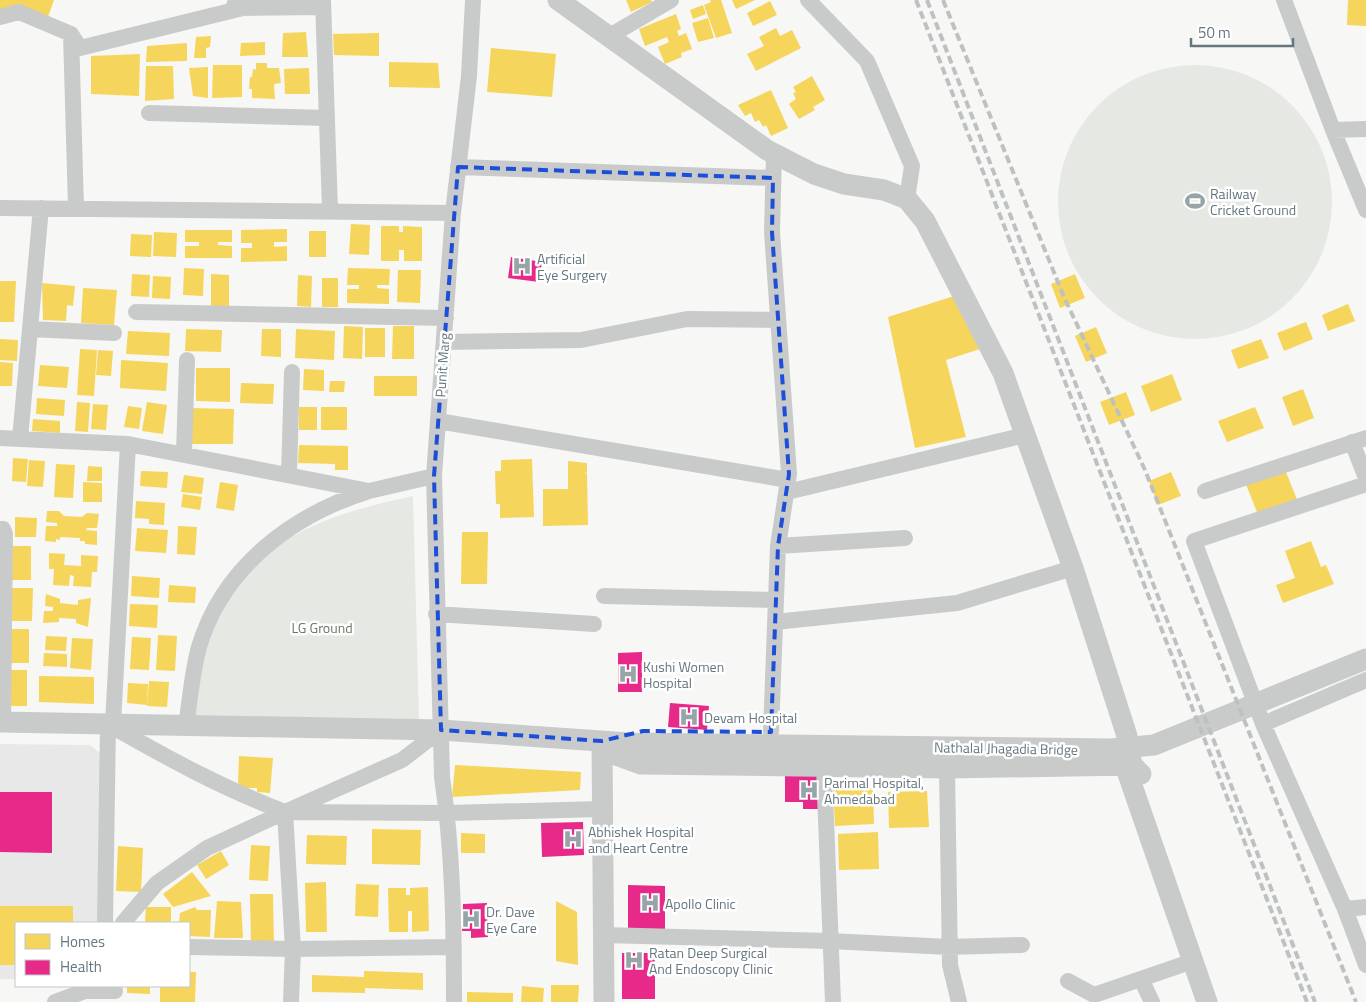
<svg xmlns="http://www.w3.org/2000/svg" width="1366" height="1002" font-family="'Titillium Web',sans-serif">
<rect width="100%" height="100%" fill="#f7f7f6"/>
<path fill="#e7e8e7" d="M0 744 90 745 101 754 99 923H16V979H0Z"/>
<path fill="#e6e8e3" d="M1058 202a137 137 0 1 1 274 0a137 137 0 1 1-274 0Z
M413 496 419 720 194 716C197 694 199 671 205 649 207 638 214 627 219 618 258 535 330 514 413 496Z"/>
<path fill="#f6d55c" d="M0 0H54L48 17 0 10Z
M626 0H651L652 2 631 12Z
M710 0H721L732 33 716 38 704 5 711 2Z
M732 0H755L736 9Z
M1348 0H1366V26L1347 25Z
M770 1 777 15 753 26 747 13Z
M703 5 706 14 693 19 690 10Z
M676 14 681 29 677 31 679 36 686 33 692 49 681 53 682 57 665 64 658 47 669 42 667 37 645 46 639 29Z
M708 18 714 38 698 42 692 23Z
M776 28 780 36 792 30 801 48 756 71 747 54 764 46 759 37Z
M306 32 308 57H282L283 33Z
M379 33V56L334 55 333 34Z
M211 36 210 47 206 48V58H194L196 37Z
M265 42V55L240 56 241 43Z
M187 43V61L146 62 147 46Z
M491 48 556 54 552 97 487 92Z
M140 54 139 96 91 94V56Z
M389 62 438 63 440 88 389 87Z
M256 63H267V68H279L281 83 274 84 275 99 252 98V89H249L250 77H252L253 69 256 70Z
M213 65H242V97L212 98Z
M146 66H173L174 99 145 101Z
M208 67V98L193 96 189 68Z
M309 68 310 94H285L284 69Z
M812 76 825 100 813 107 815 110 799 119 789 104 796 99 793 93 796 92 793 87Z
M771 90 788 128 771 136 766 125 763 127 759 120 755 122 751 113 745 116 738 105Z
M351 224 370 225 369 255 349 254Z
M381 226H399V232H403V226L422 227V261H404V250H399V261H381Z
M287 229V242H274V247L287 246V261L241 262V248H252V243H241V230Z
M185 230H232V242H218V245L232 246V258H185V246H199V242H185Z
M309 231H326V257H309Z
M154 232 177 233 176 257 153 256Z
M131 234 152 235 151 257 130 256Z
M184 268 204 269 203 296 183 295Z
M348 268 390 269 389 285H377V288L389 289V304L347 303V289H359V285H347Z
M398 270H421L420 303 397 302Z
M132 274 150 275 149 297 131 296Z
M211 274 229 275V306H211Z
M1075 274 1085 298 1060 308 1051 284Z
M298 275 312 276 311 307 297 306Z
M153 276 171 277 170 299 152 298Z
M322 278H338V307H322Z
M0 281H16L14 322H0Z
M42 283 75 286 73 306 67 305 66 321 43 320Z
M83 288 117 290 114 325 81 323Z
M954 296 980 349 946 360 966 437 915 448 888 317Z
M1348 304 1355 321 1328 331 1322 315Z
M1306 322 1313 339 1284 351 1277 333Z
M344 326 363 327 362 359 343 358Z
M393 326H414V359H392Z
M1096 327 1107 353 1086 362 1075 336Z
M365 328H385V357H365Z
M186 329 222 330 221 352 185 351Z
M262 329H281V357L261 356Z
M296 329 335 331 334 360 295 358Z
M128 331 170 333 169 356 126 354Z
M0 339 18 340 17 361 0 360Z
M1261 339 1269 358 1238 369 1231 350Z
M80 349 97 350 94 396 77 395Z
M98 350 113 351 111 376 96 375Z
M121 360 168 363 166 391 120 388Z
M0 362 13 363 12 386H0Z
M40 365 69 367 67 388 38 386Z
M196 368H230V402L196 401Z
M304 369 324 370V391L303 390Z
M1172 374 1182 400 1151 412 1141 386Z
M374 376H417V396H374Z
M330 381H345L344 392H329Z
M241 383 274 384 273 404 240 403Z
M1303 389 1314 418 1293 426 1282 397Z
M1126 392 1135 415 1109 425 1100 402Z
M37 398 65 400 64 416 36 414Z
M77 402 90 403 88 432 75 431Z
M147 402 167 405 163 434 142 431Z
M93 404 108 405 106 430 91 429Z
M128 406 142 408 139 429 124 427Z
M299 407H317V430H299Z
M321 407H347V430H321Z
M1255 407 1264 428 1227 442 1218 421Z
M190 408 234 409 233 444H189Z
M33 419 60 421V433L32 431Z
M299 445 348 446V470H335V464L298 463Z
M13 458 28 459 26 482 12 481Z
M532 459 534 517 500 518V504H496L495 471H501V460Z
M29 460 45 461 43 487 27 486Z
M568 461 587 463V472L584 474 587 473 588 525 543 526V489H568Z
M56 464 75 465 73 498 54 497Z
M88 466 102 467V481H87Z
M1284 467 1298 502 1259 517 1245 482Z
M141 471 168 472 167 488 140 486Z
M1171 472 1181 496 1158 505 1149 481Z
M184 475 204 478 202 494 181 492Z
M83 482 102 483V502H83Z
M220 482 238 485 234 511 216 508Z
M183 494 202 497 200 510 181 507Z
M136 501 165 503 164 525 149 524V519L135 518Z
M47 511H59L64 516 82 517 87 513 99 514 97 528H87L86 530 97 531V545L85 544V541H80V538L60 537V540L56 539V542L45 541 46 526H57V523L46 522Z
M15 517 37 518 36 537H15Z
M178 526 197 527 195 555 177 554Z
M137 528 168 530 166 553 135 551Z
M462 532H488L487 584H461Z
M1311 541 1321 567 1326 565 1334 584 1283 603 1276 585 1295 578 1285 551Z
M7 546H31V580H7Z
M49 553 65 554 64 565 81 566V555L98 556 97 572H92L91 587 73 586 74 576 70 575 69 586 53 585 54 569H49Z
M132 576 160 578 159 598 131 596Z
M169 585 196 587 195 603 168 602Z
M7 588H33L32 621H7Z
M46 594 60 599V603L78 605V600L91 598 88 627 76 623V619L59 618V622L43 623 44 611H53V607L45 606Z
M130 604 158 605 157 628 129 626Z
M7 629H29V663H7Z
M158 635 177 636 175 671 156 670Z
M46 636 67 637 66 651 45 650Z
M132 637 151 638 149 670 130 669Z
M72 638 93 639 91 670 70 668Z
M44 653 67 654V667L43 666Z
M5 670H27V706H5Z
M39 676 94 677V704L39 702Z
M149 681 169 682 167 707 147 706Z
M128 683 148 684 147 705 127 703Z
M239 756 273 758 270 793 257 792V788H240V784L238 783Z
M455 765 581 772 580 790 452 797Z
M873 788 874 824 835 826 833 789Z
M927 791 929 827 889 828 888 792Z
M372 829 421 830 420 865 372 864Z
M878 832 879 869 839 870 838 834Z
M461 833 485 834V853H461Z
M307 835 347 836 346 865 306 864Z
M251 845 270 846 268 881 249 880Z
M118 846 143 848 141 892 116 891Z
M221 851 229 865 206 879 197 865Z
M192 872 211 896 173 907 163 894Z
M326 882 327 932H306L305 883Z
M356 884 379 885 378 917 355 916Z
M428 887 429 931 412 932V911H408V932H389L388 888H406V895H410V888Z
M250 894H273L274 945 251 946Z
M217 901 241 902 243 938H214Z
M556 901 577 912 578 965 556 961Z
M0 906H73V923H16V965H0Z
M146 907H171V923H145Z
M195 907 197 910H211L210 937 189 936V923H179L180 913Z
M364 971 423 973V990L365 988V993L312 992V975L364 977Z
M189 972H196L195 1002H160V986H189Z
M551 985H579L578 1002H551Z
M127 986H150V994L127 993Z
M522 986 544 988 543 1002H521Z
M467 992 513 993V1002H467Z"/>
<path fill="#e7298a" d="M511 257 542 262 539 282 508 278Z
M642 652V692H618V653Z
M670 703 709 706 707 730 668 727Z
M817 768 818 809H803V802H785V770Z
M0 792H52V853L0 852Z
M583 822 584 855 542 857 541 823Z
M628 885 665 886V931L628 930Z
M487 903 488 937 471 938V931H462L463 904Z
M622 953H655V999H622Z"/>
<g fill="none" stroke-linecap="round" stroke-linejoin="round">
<path stroke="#c9cbcb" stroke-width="16" d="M323 0 330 211
M808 0 867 61 912 166 907 199
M1284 0 1333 130 1366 129
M234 5 238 8 323 7
M0 17 19 12 71 34 76 208
M71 34 80 48 243 8
M608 37 671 0
M149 113 326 118
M1333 130 1366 210
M458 167 773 178
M0 208 453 213
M41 208 20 439 128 444
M136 312 446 318
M30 329 114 333
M444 342 581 340 687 319 778 320
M438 421 788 480
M0 438 20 439
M1352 442 1366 478
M184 453 187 360
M289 474 292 372
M1205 491 1366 438
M787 492 1025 435
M0 529H3L5 534 3 722
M778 546 905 538
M604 596 776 600
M436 614 594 624
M775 622 957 603 1073 568
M113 724 128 444 369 491 434 476
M1263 724 1194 541 1366 484
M186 726C190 700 192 672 199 647 223 567 292 515 369 491
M771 732 778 546 789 474 772 232 774 153
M824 767 833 1002
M947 768 950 965 959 1002
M285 812 293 949 291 1002
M1366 907 1345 909 1366 965
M1345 909 1263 724 1366 680
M105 923 108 724C167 758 222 788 285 812L402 760 441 730
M123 923 157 883 207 848 285 812 447 813 602 809
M603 935 830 941 949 947 1022 945
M189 947 293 949 454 947
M1141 979 1152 1002
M1068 981 1094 995 1193 961
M55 1002 85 991H115
M454 1002C454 927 453 852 442 777L434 476 453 213 469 76 473 0"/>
<path stroke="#c9cbcb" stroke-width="21" d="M558 0 767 150 814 174 844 184 884 190 907 199 925 221 1003 373 1073 568 1127 736 1132 765 1128 774 1207 1002
M0 722 441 730 629 743 1111 749 1154 745 1366 659
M602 741 604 1002
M602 750 641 764 947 768 1132 765 1141 774"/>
<path stroke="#bec1c1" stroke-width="4" stroke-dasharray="8 4" stroke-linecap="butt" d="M916 0 1307 1002
M927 0 1315 1002
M943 0 1064 297 1145 470 1356 1002"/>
</g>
<path fill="none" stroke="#1d4ed8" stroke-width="4" stroke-dasharray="10 6" stroke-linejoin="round" d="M458 167 773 178 772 232 789 474 778 546 771 732 643 731 602 741 441 730 434 476Z"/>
<defs>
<symbol id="stadium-bare" viewBox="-9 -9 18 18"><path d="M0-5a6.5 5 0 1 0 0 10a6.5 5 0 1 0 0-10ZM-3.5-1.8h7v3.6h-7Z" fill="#97a4a8" stroke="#fff" stroke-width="2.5" paint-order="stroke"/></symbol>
<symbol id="hospital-bare" viewBox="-9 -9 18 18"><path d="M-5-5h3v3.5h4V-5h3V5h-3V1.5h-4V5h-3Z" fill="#97a4a8" stroke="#fff" stroke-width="2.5" paint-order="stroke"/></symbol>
</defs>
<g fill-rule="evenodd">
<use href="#stadium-bare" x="1181" y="187" width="28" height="28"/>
<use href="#hospital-bare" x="508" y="252" width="28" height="28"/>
<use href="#hospital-bare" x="614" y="660" width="28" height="28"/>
<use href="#hospital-bare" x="675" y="703" width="28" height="28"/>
<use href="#hospital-bare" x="795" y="776" width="28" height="28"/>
<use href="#hospital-bare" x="559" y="825" width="28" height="28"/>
<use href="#hospital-bare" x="636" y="889" width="28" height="28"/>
<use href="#hospital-bare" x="457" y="905" width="28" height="28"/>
<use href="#hospital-bare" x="620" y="946" width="28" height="28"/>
</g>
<g text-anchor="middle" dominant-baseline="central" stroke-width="5" stroke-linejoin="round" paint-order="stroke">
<g font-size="14" fill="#64777e" stroke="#fff" text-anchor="start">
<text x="1210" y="193">Railway<tspan x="1210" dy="16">Cricket Ground</tspan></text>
<text x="537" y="258">Artificial<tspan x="537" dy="16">Eye Surgery</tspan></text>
<text x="643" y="666">Kushi Women<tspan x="643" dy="16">Hospital</tspan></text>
<text x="704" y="717">Devam Hospital</text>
<text x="824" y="782">Parimal Hospital,<tspan x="824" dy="16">Ahmedabad</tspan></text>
<text x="588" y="831">Abhishek Hospital<tspan x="588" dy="16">and Heart Centre</tspan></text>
<text x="665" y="903">Apollo Clinic</text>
<text x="486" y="911">Dr. Dave<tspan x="486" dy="16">Eye Care</tspan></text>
<text x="649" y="952">Ratan Deep Surgical<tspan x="649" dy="16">And Endoscopy Clinic</tspan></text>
</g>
<g font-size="14" fill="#64777e" stroke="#fff">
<text transform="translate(442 365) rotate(-86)">Punit Marg</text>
<text transform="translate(1006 748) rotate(1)">Nathalal Jhagadia Bridge</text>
</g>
<g font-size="14" fill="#697763" stroke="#fff">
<text x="322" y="627">LG Ground</text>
</g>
</g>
<rect x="15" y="922" width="175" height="65" fill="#ffffff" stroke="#c1c9cb"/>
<rect x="25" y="934" width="25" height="15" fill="#f6d55c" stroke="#c1c9cb"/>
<text x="60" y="947" font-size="15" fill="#64777e">Homes</text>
<rect x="25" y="960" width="25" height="15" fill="#e7298a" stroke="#c1c9cb"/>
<text x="60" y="972" font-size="15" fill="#64777e">Health</text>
<path d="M1191 38v8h102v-8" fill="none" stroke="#64777e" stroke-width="2.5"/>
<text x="1198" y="38" font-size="15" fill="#64777e" stroke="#ffffff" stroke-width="4" paint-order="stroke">50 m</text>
</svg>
